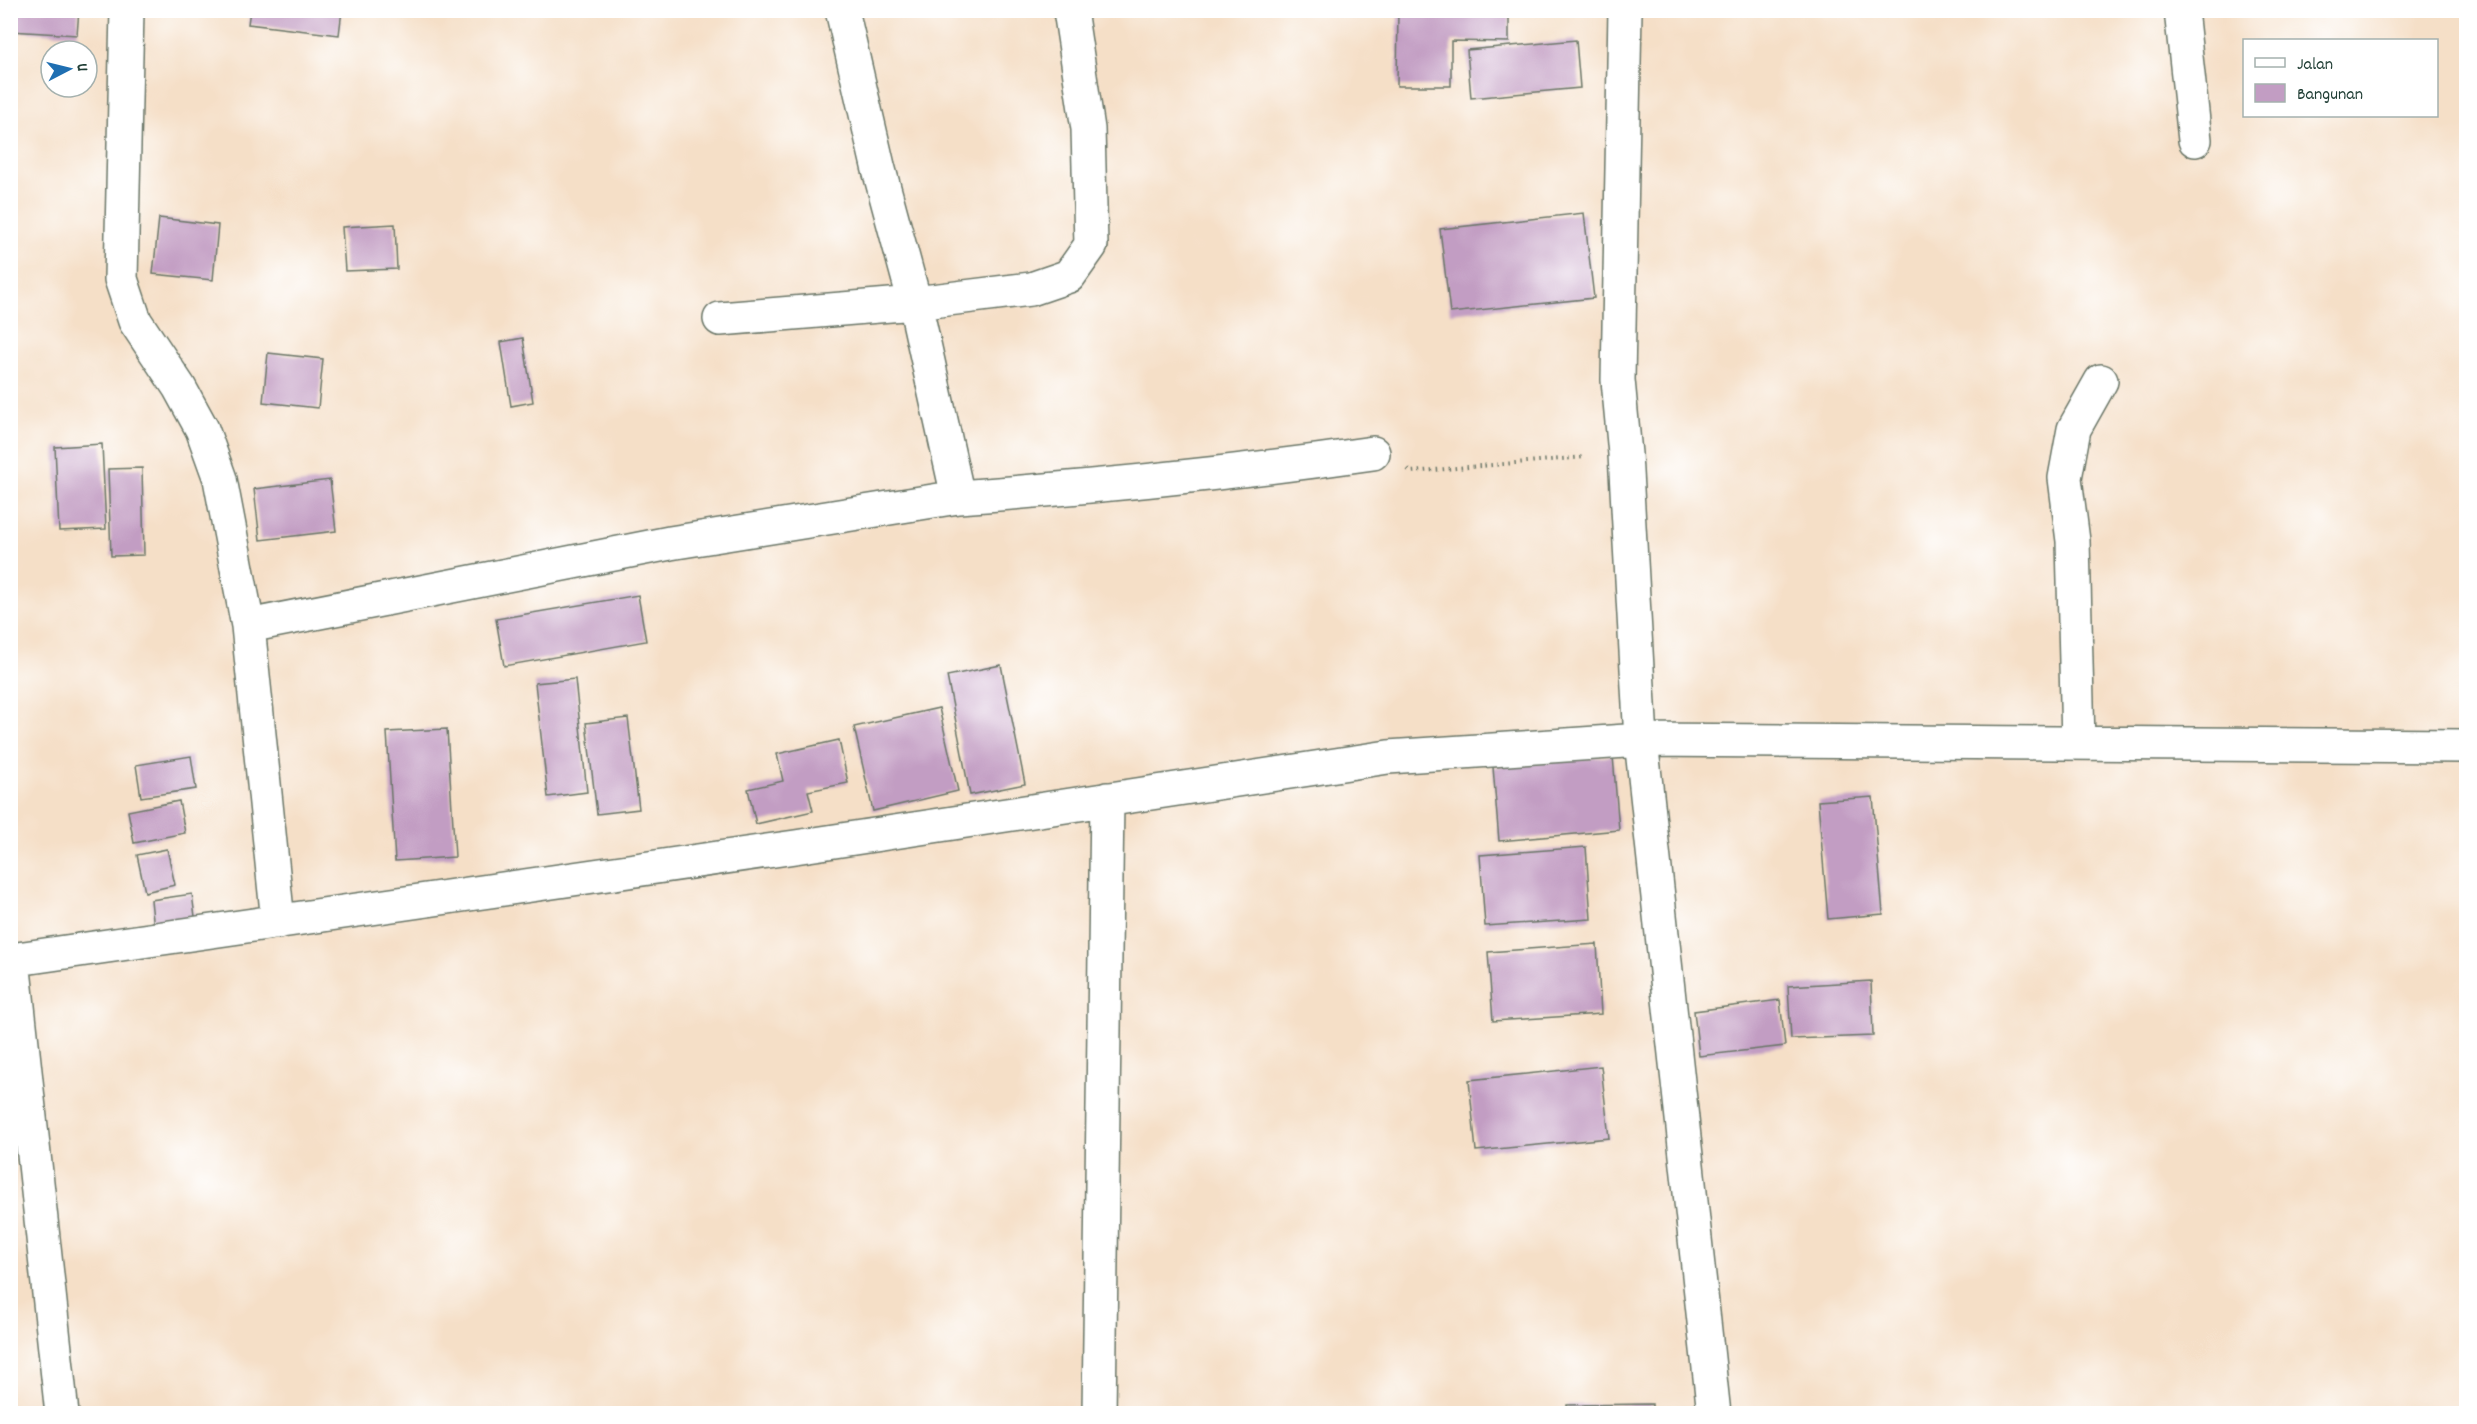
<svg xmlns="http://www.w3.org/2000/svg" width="2477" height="1424" font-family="Dekko,sans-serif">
<rect width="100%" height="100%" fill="#fff"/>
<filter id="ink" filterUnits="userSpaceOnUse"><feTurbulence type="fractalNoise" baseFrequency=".0167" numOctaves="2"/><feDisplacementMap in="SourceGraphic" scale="12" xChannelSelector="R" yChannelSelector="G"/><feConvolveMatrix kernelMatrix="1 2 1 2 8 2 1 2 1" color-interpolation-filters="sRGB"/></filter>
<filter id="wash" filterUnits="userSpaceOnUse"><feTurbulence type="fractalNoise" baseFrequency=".008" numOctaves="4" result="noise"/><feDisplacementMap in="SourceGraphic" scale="24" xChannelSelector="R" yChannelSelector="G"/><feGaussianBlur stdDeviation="1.35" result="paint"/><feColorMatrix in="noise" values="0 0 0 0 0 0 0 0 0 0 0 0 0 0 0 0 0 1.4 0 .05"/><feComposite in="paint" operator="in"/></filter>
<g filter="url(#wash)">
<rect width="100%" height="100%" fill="#f5dfc7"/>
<g id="blocks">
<path fill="#c29dc3" d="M10 10H79L77 35 10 31Z
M250 10H342L339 35 248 24Z
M1398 10H1509V42L1451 41V86H1397Z
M1576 40 1580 88 1471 98 1467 50Z
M1584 213 1594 298 1450 313 1440 229Z
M159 218 218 225 213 280 153 274Z
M395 224 397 269 345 271 342 227Z
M523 338 533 402 511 406 501 342Z
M268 353 323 359 318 408 263 402Z
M102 444 106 529 59 531 55 447Z
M142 468 144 555 111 556 108 469Z
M330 480 336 531 260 540 254 489Z
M638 595 646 641 504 666 496 619Z
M1001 665 1025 784 970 795 947 676Z
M575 679 587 792 548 797 535 683Z
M939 708 958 791 873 811 854 727Z
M628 718 639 809 597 814 586 723Z
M447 729 455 857 395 861 387 732Z
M839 740 848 783 808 791 813 811 756 824 748 789 783 781 777 754Z
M191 756 196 789 141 797 136 765Z
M1613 756 1619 830 1499 841 1493 767Z
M1873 797 1883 914 1828 919 1818 801Z
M179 801 185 833 134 843 128 811Z
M1586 847 1591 919 1485 926 1480 855Z
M167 849 175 885 145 892 137 855Z
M192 894 196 924 154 929 151 900Z
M1597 944 1601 1014 1493 1021 1488 952Z
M1871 981 1873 1036 1791 1039 1788 986Z
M1780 1000 1785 1046 1699 1056 1694 1011Z
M1601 1066 1609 1138 1476 1151 1469 1080Z
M1652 1404V1414H1567V1405Z"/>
</g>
</g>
<g filter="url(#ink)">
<use href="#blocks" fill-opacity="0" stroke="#6a7667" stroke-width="1.5"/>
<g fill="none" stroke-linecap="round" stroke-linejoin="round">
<defs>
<path id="minor" d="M127 10 121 279 135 321 179 387 202 429 220 479 248 626 278 922
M842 10 878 166 915 303 958 497C1097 487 1235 473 1373 453
M1625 10 1618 380 1625 454 1641 740 1714 1414
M2181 10 2195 140
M720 319 915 303 1031 289 1069 276 1091 245 1088 129 1070 10
M248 626 670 543 958 497
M2078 743 2073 541 2065 478 2074 429 2101 381
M10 960 795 847 1388 757 1641 740 2466 746
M13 960 62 1414
M1099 1414 1107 799"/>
</defs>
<use href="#minor" stroke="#6a7667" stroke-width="36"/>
<path stroke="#6a7667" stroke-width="4" stroke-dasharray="1.5 4.5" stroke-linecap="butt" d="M1408 469 1411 472 1585 457"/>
<use href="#minor" stroke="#fff" stroke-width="33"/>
</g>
</g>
<rect width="2477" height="1424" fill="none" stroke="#fff" stroke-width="36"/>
<rect x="2243" y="39" width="195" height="78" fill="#ffffff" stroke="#a5b1ae" stroke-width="1.5"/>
<rect x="2255" y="58" width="30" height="9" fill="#ffffff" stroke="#a5b1ae" stroke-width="1.5"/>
<text x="2297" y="69" font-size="18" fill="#1f3d34">Jalan</text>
<rect x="2255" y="84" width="30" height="18" fill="#c29dc3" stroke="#a5b1ae" stroke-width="1.5"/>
<text x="2297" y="99" font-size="18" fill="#1f3d34">Bangunan</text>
<g transform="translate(69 69) rotate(83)"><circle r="28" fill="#ffffff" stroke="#a5b1ae" stroke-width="1.5"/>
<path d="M0-4.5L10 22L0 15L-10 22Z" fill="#1f6fb2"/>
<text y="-9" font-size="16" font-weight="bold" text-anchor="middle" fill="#1f3d34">U</text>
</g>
</svg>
